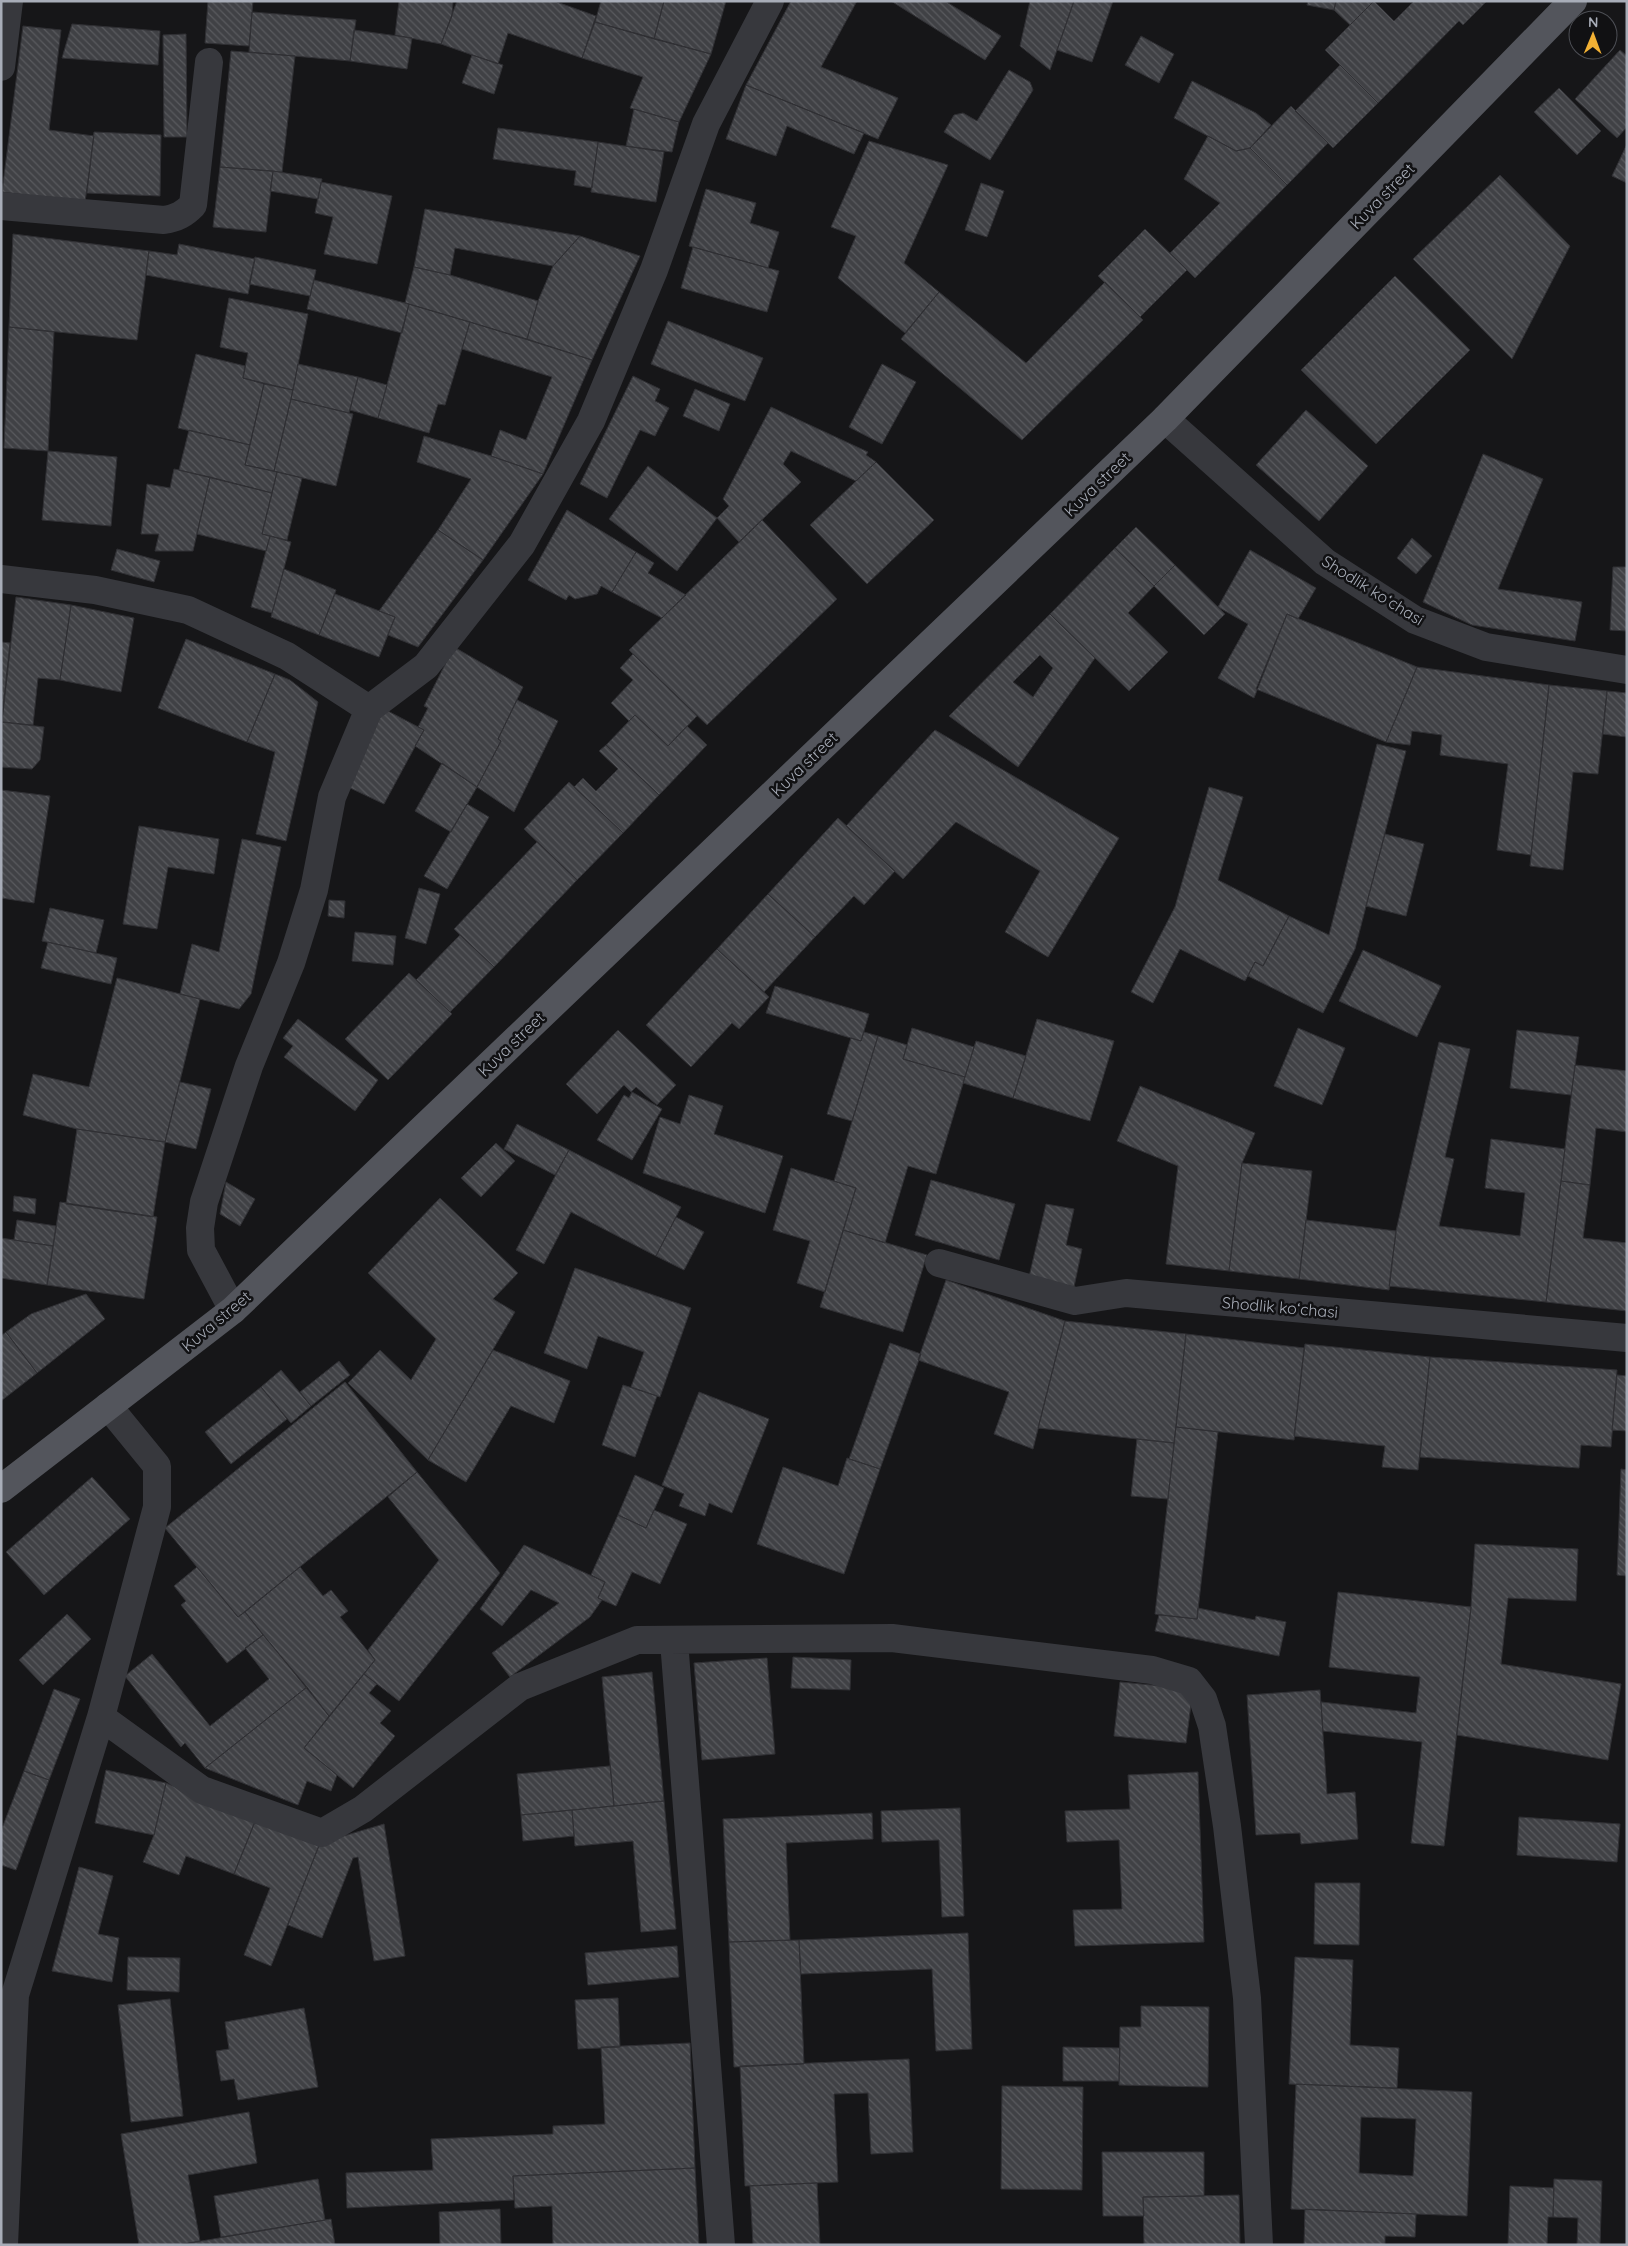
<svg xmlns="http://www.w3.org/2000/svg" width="1628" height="2246" font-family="Quicksand,sans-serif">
<defs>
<pattern id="building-back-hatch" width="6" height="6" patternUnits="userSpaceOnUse" patternTransform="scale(1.25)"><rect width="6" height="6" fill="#404145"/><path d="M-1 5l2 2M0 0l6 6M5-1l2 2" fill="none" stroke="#595a5e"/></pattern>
</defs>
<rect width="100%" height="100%" fill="#161618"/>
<path fill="url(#building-back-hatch)" stroke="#303034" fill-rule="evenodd" d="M208 1H253L249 46 205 43Z
M399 1H453L452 16 441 44 395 35Z
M457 1H554L596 16 582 58 508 33 498 64 441 44Z
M601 1H664L654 39 595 22Z
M664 1H726L711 54 654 39Z
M791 1H857L821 67 898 98 878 139 746 85Z
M891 1H945L1001 36 985 60Z
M1030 1H1074L1050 70 1020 46Z
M1074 1H1113L1092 62 1057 50Z
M1308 1H1336L1334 10 1307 5Z
M1336 1H1374L1350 25 1334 10Z
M1374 1 1394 21 1414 1H1487L1463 25 1459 21 1378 103 1325 50Z
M252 12 356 20 350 61 249 52Z
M595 22 711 54 679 122 630 108 643 77 582 58Z
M72 24 160 31 158 65 62 58Z
M23 26 61 30 49 130 94 136 85 202 2 192Z
M354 30 412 38 407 69 350 61Z
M186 34 187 137H164L163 35Z
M1141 36 1174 54 1159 83 1125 65Z
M1620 50 1627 56V127L1617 138 1575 99Z
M231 51 295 56 282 172 220 167Z
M472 55 503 65 494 94 462 83Z
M1340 65 1378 103 1333 148 1295 111Z
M1009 70 1030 82 1033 90 990 160 944 132 954 115 963 113 977 121Z
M1192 81 1256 113 1271 125 1250 148 1236 151 1174 118Z
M746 85 864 133 854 154 787 126 776 156 726 139Z
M1559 88 1601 131 1577 155 1534 112Z
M1291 106 1328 143 1287 185 1250 148Z
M634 109 679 122 672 152 626 146Z
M498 128 598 142 592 188 574 185 576 171 493 159Z
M94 132 161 135 160 196 87 193Z
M1208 136 1236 151 1250 148 1287 185 1195 278 1170 253 1220 203 1184 179Z
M869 141 948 165 904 263 939 292 905 333 838 278 856 236 831 227Z
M598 142 664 152 656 202 591 192Z
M1627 144V183L1612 176Z
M220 167 273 171 266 232 213 227Z
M273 171 322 179 318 199 270 191Z
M1500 175 1570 246 1512 359 1413 259Z
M321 182 392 196 377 264 324 254 333 217 315 213Z
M981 183 1004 191 987 237 965 230Z
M706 189 756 203 750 223 779 232 768 268 689 246Z
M425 209 580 236 553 266 455 248 450 275 414 267Z
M1145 229 1187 270 1140 317 1098 276Z
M13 234 149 251 137 340 9 327Z
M580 236 640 256 592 360 527 339 538 301 553 266Z
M179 244 255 259 248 294 146 275 149 251 177 255Z
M693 247 779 271 767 312 681 288Z
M255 257 316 270 310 296 249 284Z
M414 267 450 275 538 301 527 339 405 303Z
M1395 276 1470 350 1376 444 1301 370Z
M314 280 409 304 402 333 307 309Z
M1105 282 1143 320 1022 440 901 339 939 292 1026 363Z
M229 298 308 314 293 390 243 378 248 353 220 347Z
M409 304 470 322 445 405 438 404 429 433 378 418Z
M668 321 763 358 745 401 651 364Z
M470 322 592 360 543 474 491 456 500 430 526 440 552 377 462 349Z
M9 327 54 332 48 451 4 448Z
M196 354 245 366 243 378 264 384 250 445 178 428Z
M298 364 358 377 349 413 291 399Z
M882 364 916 382 882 444 849 427Z
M633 376 660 389 655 401 669 408 655 436 640 430 607 498 580 484Z
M358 377 387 385 378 418 350 410Z
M264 384 293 390 274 471 245 465Z
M695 389 730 404 719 431 683 416Z
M291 399 353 414 336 486 274 471Z
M771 407 868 452 866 455 876 462 856 481 791 451 783 464 801 482 739 542 717 518 729 506 723 499Z
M1306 410 1368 466 1319 521 1256 465Z
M189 430 250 445 245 465 277 472 272 493 179 470Z
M424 436 491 456 543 474 483 560 438 530 471 479 417 462Z
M48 451 117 457 111 526 42 520Z
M1483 454 1543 479 1498 589 1582 602 1575 641 1472 625 1423 602Z
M876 462 934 520 867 584 810 525Z
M648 466 717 518 677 571 609 519Z
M174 469 210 477 193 551H155L159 534H141L147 484 170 488Z
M277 472 302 478 287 540 262 534Z
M210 477 272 493 262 534 270 536 266 551 197 534Z
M567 510 636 552 612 592 601 586 597 594 575 599 569 595 566 600 528 580Z
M762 520 837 599 707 725 629 650Z
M1136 527 1175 565 1154 586 1115 548Z
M438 530 483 560 418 647 388 635 395 617 379 611Z
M270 536 291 542 272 613 251 607Z
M1412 538 1432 556 1416 574 1397 558Z
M1115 548 1154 586 1128 613 1168 652 1129 691 1050 614Z
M117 549 160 561 154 582 111 570Z
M1250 550 1316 588 1298 619 1287 614 1254 698 1218 678 1248 624 1218 607Z
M636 552 654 563 648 573 686 595 662 618 612 592Z
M1175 565 1225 614 1204 635 1154 586Z
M1613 567H1627V631L1610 630Z
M284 569 336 590 319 635 271 617Z
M335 594 395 617 379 657 319 635Z
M16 597 71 605 60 680 38 678 33 725 2 722Z
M71 605 134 618 121 692 60 680Z
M1050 614 1095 658 1018 767 949 716ZM1040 655 1053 668 1033 697 1013 682Z
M1287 614 1417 667 1386 742 1256 689Z
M186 639 275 674 247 742 158 708Z
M1 642 10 643 2 717H1Z
M454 647 523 687 498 739 501 741 477 787 415 746 424 730 418 727 428 708 424 706Z
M633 654 697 716 668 746 635 715 629 721 611 703 633 680 620 668Z
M1417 667 1549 685 1531 855 1497 850 1508 764 1440 755 1442 735 1412 731 1410 745 1386 742Z
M275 674 290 680 318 702 286 841 256 834 275 752 247 742Z
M1549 685 1607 691 1598 774 1573 772 1563 870 1530 866Z
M1607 691 1627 693V737L1603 734Z
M517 700 558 721 514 812 477 787 501 741 498 739Z
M384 709 424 730 384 804 346 786Z
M635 715 668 746 687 726 707 745 659 795 606 745Z
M2 722 44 727 40 760 32 769 1 767Z
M935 730 1119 838 1048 957 1005 932 1040 871 956 822 903 879 846 826Z
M1377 744 1406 751 1355 949 1323 1013 1248 976 1255 962 1263 966 1289 916 1329 935Z
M606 745 659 795 623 833 574 787 583 778 596 791 618 769 599 751Z
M442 763 477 787 451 832 415 811Z
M569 782 623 833 577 880 524 829Z
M1209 787 1243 797 1218 880 1289 916 1263 966 1255 962 1245 981 1180 949 1153 1003 1131 992 1175 907Z
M1 790 50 796 34 903 1 898Z
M467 804 489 817 447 889 424 876Z
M838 818 895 871 864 905 854 896 815 937 768 894Z
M139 826 219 839 214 874 168 867 157 929 123 924Z
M1385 834 1424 844 1406 916 1366 906Z
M242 839 281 847 251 994 239 1009 180 994 192 944 219 952Z
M537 842 577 880 494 967 454 929Z
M419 888 440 894 426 944 405 938Z
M768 894 815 937 764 992 717 949Z
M329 900 345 901 344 918 328 916Z
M50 908 104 920 96 953 42 941Z
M355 932 396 936 393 965 352 961Z
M460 935 494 967 450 1012 416 980Z
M48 942 117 958 111 984 41 968Z
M717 949 769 997 739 1029 732 1023 691 1067 646 1025Z
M1363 950 1441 986 1417 1037 1339 1001Z
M409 973 452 1014 388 1080 345 1039Z
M117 978 200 999 165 1142 77 1129 23 1115 33 1074 89 1087Z
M775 986 869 1014 861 1041 766 1013Z
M298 1019 378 1080 355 1111 284 1057 293 1046 283 1038Z
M1037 1019 1114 1041 1090 1121 1013 1098Z
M912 1028 974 1047 965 1077 903 1059Z
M1298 1028 1345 1048 1322 1105 1274 1086Z
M618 1030 676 1085 657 1105 636 1087 631 1092 624 1085 597 1114 566 1084Z
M1517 1030 1579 1037 1571 1095 1510 1088Z
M864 1032 878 1036 852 1121 827 1114 851 1038 861 1041Z
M878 1036 907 1045 903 1059 965 1077 936 1174 908 1166 885 1243 843 1230 856 1188 834 1181Z
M976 1041 1026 1056 1013 1098 963 1083Z
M1439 1042 1470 1049 1445 1157 1454 1159 1439 1226 1520 1236 1525 1193 1485 1188 1491 1139 1565 1149 1546 1302 1389 1286 1396 1231Z
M1575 1065 1627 1071V1132L1596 1128 1590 1185 1561 1181Z
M180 1082 211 1089 196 1149 165 1142Z
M1140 1086 1255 1133 1242 1163 1229 1271 1166 1264 1178 1166 1117 1141Z
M632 1092 662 1109 632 1160 597 1140 624 1095 629 1098Z
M689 1095 723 1106 714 1134 783 1156 765 1213 643 1173 660 1117 680 1124Z
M517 1124 569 1150 555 1175 504 1149Z
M77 1129 165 1142 153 1217 66 1204Z
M496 1143 515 1161 481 1197 461 1178Z
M569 1150 681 1207 656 1256 571 1212 544 1264 516 1250Z
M1242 1163 1312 1171 1299 1279 1229 1271Z
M791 1168 856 1188 825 1292 797 1283 810 1241 773 1230Z
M931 1180 1015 1204 999 1260 915 1235Z
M1561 1181 1590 1185 1583 1238 1627 1243V1311L1546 1302Z
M226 1182 255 1199 240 1226 220 1214Z
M14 1196 36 1199 35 1214 13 1211Z
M440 1198 518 1273 493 1299 515 1312 428 1460 348 1383 380 1350 411 1380 436 1339 368 1273Z
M60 1202 157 1217 144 1299 47 1285Z
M1046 1204 1074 1209 1066 1245 1082 1249 1074 1287 1029 1277Z
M676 1217 704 1232 684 1270 656 1256Z
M17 1220 56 1226 53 1246 14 1240Z
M1306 1220 1396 1231 1389 1290 1299 1279Z
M843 1230 927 1255 903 1332 820 1307Z
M1 1238 53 1246 47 1285 1 1278Z
M575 1268 691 1308 660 1397 631 1387 644 1352 598 1336 587 1369 544 1353Z
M946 1280 1065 1321 1033 1449 994 1434 1009 1392 918 1360Z
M86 1294 105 1319 37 1373 6 1332 31 1314Z
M1065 1321 1186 1334 1174 1443 1038 1428Z
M6 1332 37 1373 1 1401V1336Z
M1186 1334 1304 1348 1294 1440 1176 1427Z
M890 1343 921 1354 880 1469 849 1459Z
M1305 1344 1430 1357 1418 1470 1382 1467 1385 1446 1294 1436Z
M493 1350 570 1381 554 1423 511 1406 466 1482 428 1460Z
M1430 1357 1617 1370 1611 1447 1581 1445 1579 1468 1420 1457Z
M339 1361 350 1375 311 1406 300 1392Z
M281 1370 311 1406 291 1423 261 1387Z
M1617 1375 1627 1376V1431L1612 1430Z
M345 1382 417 1472 238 1617 165 1528Z
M623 1385 657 1396 635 1457 602 1445Z
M261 1387 287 1419 231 1464 205 1432Z
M699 1392 769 1419 732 1513 709 1503 705 1516 679 1506 684 1494 662 1485Z
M1176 1427 1218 1432 1197 1619 1155 1614Z
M1137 1439 1174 1443 1168 1499 1131 1496Z
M847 1458 880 1469 844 1574 757 1544 783 1467 838 1486Z
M1621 1469 1627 1470V1576L1617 1575Z
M417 1472 500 1573 399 1701 364 1674 375 1660 368 1650 439 1560 388 1497Z
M635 1475 664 1488 646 1528 618 1515Z
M92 1477 130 1519 44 1595 6 1552Z
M654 1510 687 1524 660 1584 632 1572 616 1606 598 1598 605 1582 591 1575 618 1515 646 1528Z
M1475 1544 1578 1549 1576 1601 1508 1598 1501 1664 1621 1684 1608 1760 1457 1735 1471 1607Z
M524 1545 605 1582 598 1598 602 1600 590 1617 510 1677 492 1653 559 1603 531 1590 502 1626 480 1609Z
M197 1567 238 1617 245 1612 263 1635 227 1663 181 1605 186 1601 174 1586Z
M300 1567 323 1596 331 1590 348 1611 340 1617 375 1660 329 1716 245 1612Z
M1338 1592 1471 1607 1444 1846 1411 1843 1422 1742 1323 1731 1321 1702 1416 1713 1420 1677 1329 1667Z
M1198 1608 1255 1620 1256 1616 1286 1622 1279 1656 1155 1631 1159 1615 1197 1619Z
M67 1614 91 1639 43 1685 19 1660Z
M263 1635 307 1687 205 1768 185 1743 181 1747 125 1676 152 1654 210 1726 269 1679 245 1648Z
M793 1657 851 1660 850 1690 791 1688Z
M767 1658 775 1754 702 1760 694 1663Z
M652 1672 664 1801 614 1806 602 1677Z
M364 1674 377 1684 369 1693 391 1711 380 1723 395 1736 353 1788 304 1748Z
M1120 1682 1193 1689 1186 1743 1114 1736Z
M307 1687 329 1716 304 1748 337 1775 331 1791 307 1781 298 1805 205 1768Z
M54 1689 80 1699 49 1780 24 1771Z
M1320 1690 1327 1794 1355 1792 1358 1839 1301 1844 1300 1833 1256 1835 1247 1695Z
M610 1766 614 1806 521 1815 517 1774Z
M106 1770 166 1783 154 1835 95 1823Z
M24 1771 49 1780 16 1870 1 1865V1831Z
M1198 1772 1204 1942 1075 1946 1073 1910 1122 1909 1119 1840 1067 1842 1065 1811 1130 1809 1128 1775Z
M166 1783 256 1819 234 1874 186 1856 179 1875 143 1862 154 1835Z
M664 1801 676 1929 641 1932 633 1841 575 1846 572 1810Z
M960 1808 964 1916 942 1917 939 1840 882 1842 881 1811Z
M572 1810 574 1836 523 1841 521 1815Z
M872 1813 873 1839 786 1843 790 1940 729 1942 723 1819Z
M1519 1817 1620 1824 1617 1862 1517 1855Z
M256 1819 320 1843 271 1966 244 1955 270 1888 234 1874Z
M384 1824 405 1956 374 1961 358 1857 353 1858 322 1938 288 1925 320 1843Z
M79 1867 113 1876 98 1934 119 1938 112 1982 52 1971Z
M1315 1883H1360L1359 1945 1314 1944Z
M968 1933 972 2049 936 2051 932 1969 801 1974 799 1940Z
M799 1940 804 2064 734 2067 729 1942Z
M677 1946 679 1977 588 1985 585 1953Z
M128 1957 180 1958 179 1992 127 1990Z
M1295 1957 1353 1960 1350 2045 1399 2048 1397 2088 1289 2084Z
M618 1998 620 2047 578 2049 575 2000Z
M170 1999 183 2116 131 2122 118 2005Z
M1141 2006 1209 2007 1208 2087 1119 2085 1120 2027H1141Z
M304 2008 318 2087 238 2100 234 2079 221 2081 216 2051 229 2049 225 2022Z
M690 2043 695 2168 513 2176 514 2200 347 2208 346 2173 433 2170 431 2139 553 2134V2126L605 2124 601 2047Z
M1063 2047 1120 2048 1119 2081H1063Z
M909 2059 913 2152 871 2154 868 2093 834 2094 838 2182 745 2186 740 2066Z
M1296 2084 1472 2092 1467 2216 1291 2209ZM1361 2117 1416 2119 1413 2176 1359 2173Z
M1002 2086 1083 2087 1082 2190 1001 2189Z
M249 2112 257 2163 188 2175 200 2241 178 2245H139L121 2134Z
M1102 2152H1204V2196L1143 2197 1144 2216H1103Z
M695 2168 699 2245H553L552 2206 515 2208 513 2176Z
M318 2179 325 2220 221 2237 214 2196Z
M1554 2179 1602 2181 1600 2245H1577L1578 2218 1553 2217Z
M817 2183 820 2245H753L750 2186Z
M1510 2186 1554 2188 1553 2217H1548L1547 2245H1508Z
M1239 2195 1240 2245H1144L1143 2197Z
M500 2209 501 2245H440L439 2212Z
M1305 2209 1416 2214 1415 2237 1385 2236V2245H1304Z
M331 2219 335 2245H178L325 2220Z"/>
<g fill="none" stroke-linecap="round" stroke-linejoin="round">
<path stroke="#37383d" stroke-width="28" d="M1 67 9 1
M1 206 164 220C177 218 184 214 193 205L209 62
M1165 419 1325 562 1415 620 1486 647 1627 670
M1 579 95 590 188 610 287 656 369 709
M939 1263 1075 1301 1126 1293 1627 1338
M233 1310 201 1250 200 1228 204 1202 249 1066 291 963 314 890 332 797 369 709 426 666 522 544 591 421 654 270 706 124 770 1
M674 1641 721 2245
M101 1717 157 1507V1466L108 1406
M4 2245 15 1995 101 1717 202 1790 322 1833 363 1809 520 1687 637 1640 892 1638 1152 1670 1189 1681 1203 1699 1212 1726 1227 1826 1247 1998 1259 2245"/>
<path stroke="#53555c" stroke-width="28" d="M1 1489 233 1310 1165 419 1573 1"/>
</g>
<g text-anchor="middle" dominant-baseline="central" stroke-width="5" stroke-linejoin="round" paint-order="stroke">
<g font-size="16" fill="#a8adb8" stroke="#111113">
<text transform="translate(1382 196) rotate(-46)">Kuva street</text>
<text transform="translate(1097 484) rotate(-44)">Kuva street</text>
<text transform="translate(1373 590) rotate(32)">Shodlik koʻchasi</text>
<text transform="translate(804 764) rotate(-44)">Kuva street</text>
<text transform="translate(511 1044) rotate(-44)">Kuva street</text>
<text transform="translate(1280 1307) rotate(5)">Shodlik koʻchasi</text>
<text transform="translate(216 1321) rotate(-40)">Kuva street</text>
</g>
</g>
<rect width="1628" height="2246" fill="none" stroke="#a8adb8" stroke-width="5"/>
<g transform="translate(1593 35) rotate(1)"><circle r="24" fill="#111113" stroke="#4d4f55"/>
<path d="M0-4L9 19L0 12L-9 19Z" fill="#f2b134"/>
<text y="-8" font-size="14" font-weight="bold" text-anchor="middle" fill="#a8adb8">N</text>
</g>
</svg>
